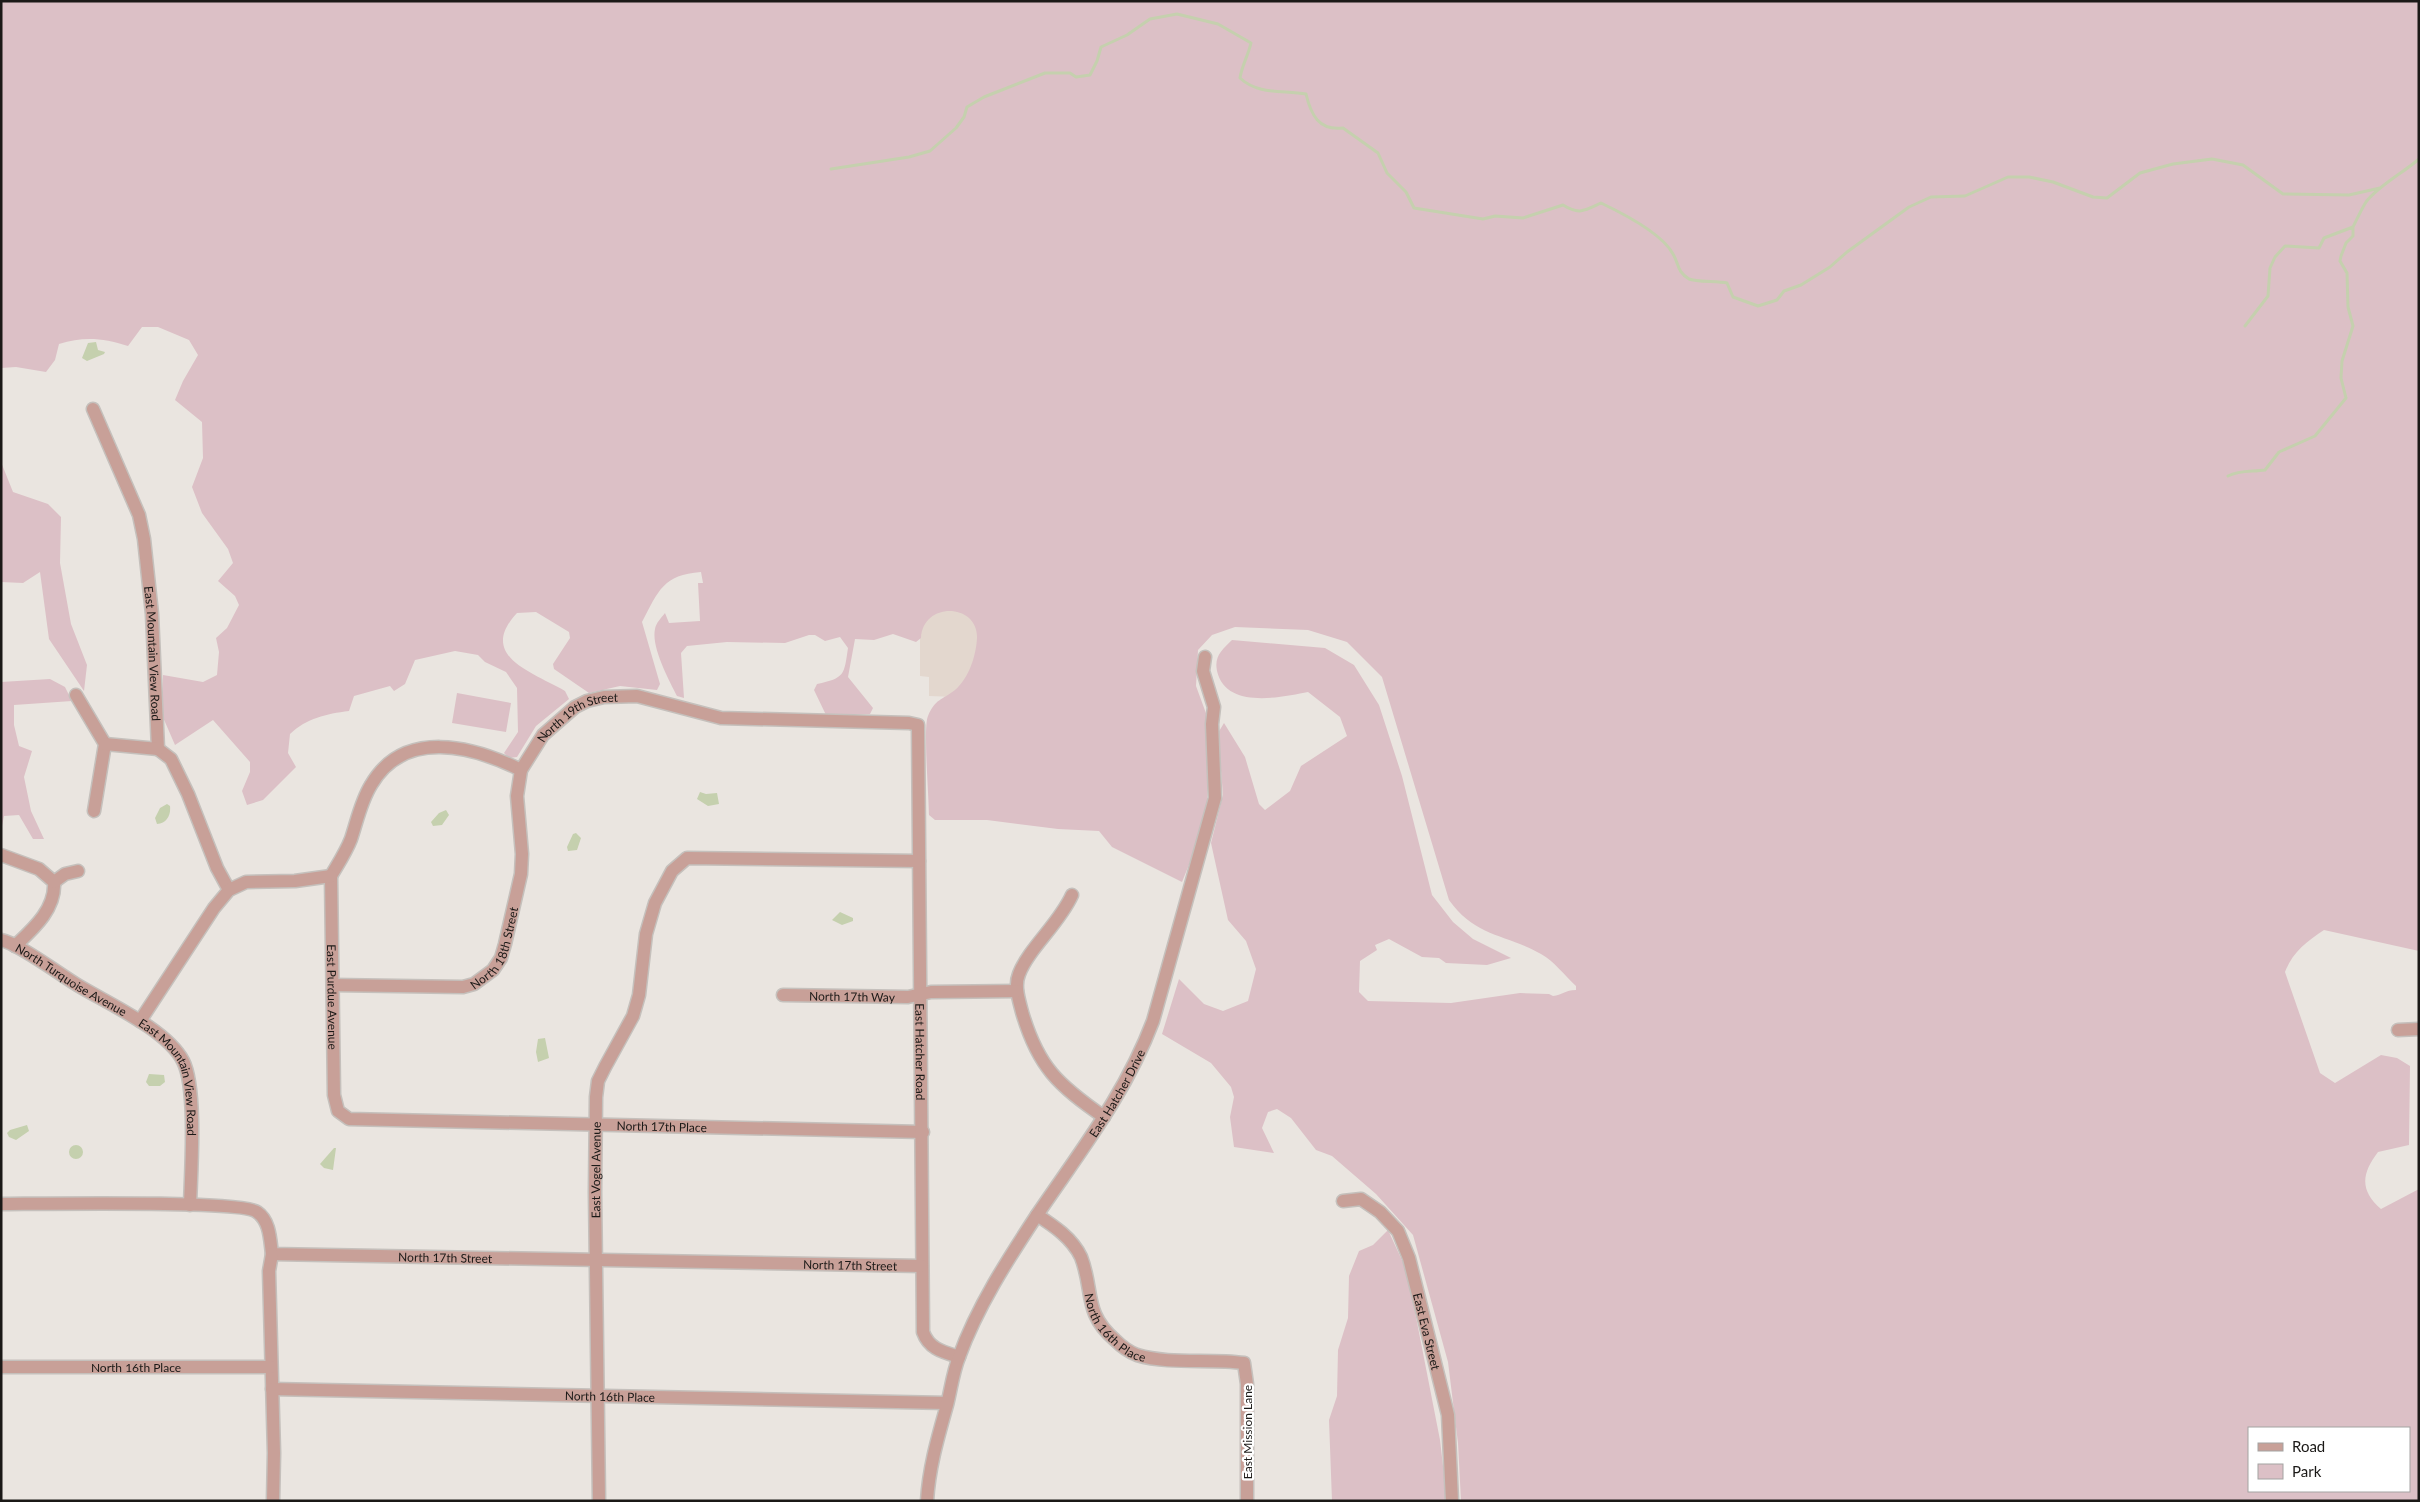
<svg xmlns="http://www.w3.org/2000/svg" width="2420" height="1502" font-family="Lato,sans-serif">
<rect width="100%" height="100%" fill="#eae5e0"/>
<path fill="#e3d7ce" d="M920 599 981 600 982 698 929 696V677L920 676Z"/>
<path fill="#dcc0c6" fill-rule="evenodd" d="M1 1H2419V951L2324 930C2307 941 2292 953 2285 972L2320 1073 2335 1083 2381 1055 2397 1058 2410 1066 2409 1145 2378 1152C2362 1173 2359 1190 2381 1209L2419 1189V1501H1461L1458 1443 1448 1362 1413 1235 1376 1194 1332 1156 1316 1150 1291 1118 1277 1109 1268 1112 1262 1128 1274 1153 1234 1147 1230 1117 1234 1097 1231 1087 1211 1063 1162 1034 1179 979 1204 1004 1223 1011 1248 1001 1256 969 1246 941 1228 920 1211 843 1223 795 1218 733 1224 723 1245 757 1259 804 1265 810 1290 791 1301 766 1347 736 1340 717 1308 692C1282 697 1226 710 1217 671 1214 656 1222 650 1232 640L1325 648 1354 665 1379 705 1402 776 1432 895 1453 922 1473 939 1511 958 1487 965 1446 963 1439 958 1422 957 1389 939 1375 945 1377 950 1360 961 1359 992 1368 1001 1451 1003 1520 993 1549 994 1553 996C1562 995 1565 990 1576 990V986C1565 976 1554 961 1541 954 1506 934 1475 937 1449 900L1382 677 1347 642 1308 630 1235 627 1212 635 1198 650 1196 686 1207 716 1209 762 1206 823 1182 882 1112 847 1099 831 1058 829 987 820H935L929 815C929 797 923 727 928 716 935 699 942 700 955 690 969 678 976 656 977 638 978 603 923 601 921 638L916 642 893 634 874 640 855 639 848 677 873 708 870 714 826 715 814 690 817 684C845 678 844 675 848 648L840 637 825 641 815 635H809L785 643 727 642 687 646 681 653 684 698 677 696C669 680 651 647 655 629 656 623 661 618 665 613L669 623 700 621 698 583H703L701 572C663 575 659 590 642 622L660 684 657 690 620 686 589 693 554 669 553 664 570 638 569 632 536 612 517 613C477 656 532 672 565 691L569 699 536 726 517 757 509 758 504 753 518 732 517 688 506 672 485 662 478 655 455 651 415 660 405 684 394 691 390 686 354 696 349 711C326 714 307 718 290 734L288 753 296 767 263 800 247 805 242 791 250 772V762L213 720 175 745 162 715 163 675 203 682 217 675 219 652 216 638 227 628 239 605 235 596 218 581 233 563 228 549 202 513 192 487 203 458 202 422 175 400 183 381 198 355 189 340 158 327H142L128 346C103 338 84 336 59 344L55 360 46 372 16 367 1 368ZM2249 1428H2409V1491H2249Z
M1 421V462L13 492 48 504 61 517 60 563 71 624 87 665 84 691 49 639 40 572 23 583 1 582Z
M50 679 65 687 72 701 14 705V725L19 746 32 751 24 777 31 811 44 839H33L19 815 4 816 1 831V682Z
M457 693 511 703 506 732 452 723Z
M1388 1230 1407 1271 1440 1440 1447 1501H1332L1329 1420 1337 1396 1338 1350 1348 1318 1349 1276 1359 1251 1373 1245Z"/>
<path fill="#c5d0ae" d="M96 342 98 350 105 352 104 354 87 361 82 358 88 343Z
M700 792 706 794 717 793 719 804 708 806 697 799Z
M167 804 170 806C171 815 167 823 157 824L155 818 160 808Z
M446 810 449 815 442 825 433 826 431 822 439 813Z
M576 833 581 838 577 850 568 851 567 847 573 834Z
M840 912 853 918V921L842 925 832 920Z
M545 1038 549 1058 538 1062 536 1052 538 1039Z
M149 1074 164 1075 165 1082 160 1086H149L146 1082Z
M27 1125 29 1131 16 1140 9 1137 7 1133 10 1130Z
M69 1152a7 7 0 1 1 14 0a7 7 0 1 1-14 0Z
M334 1148H336L333 1170 324 1168 320 1164Z"/>
<g fill="none" stroke-linecap="round" stroke-linejoin="round">
<path stroke="#c5d0ae" stroke-width="3" d="M831 169 909 157 930 151 956 128 964 117 967 107 984 97 1045 73H1070L1076 77 1090 75 1097 61 1101 47 1127 35 1150 19 1177 14 1218 24 1251 43C1248 56 1242 65 1240 78 1258 95 1283 90 1306 94 1311 115 1319 131 1343 128L1378 153 1387 173 1406 192 1414 208 1483 219 1495 216 1523 218 1563 205C1579 215 1584 211 1601 203 1622 213 1662 233 1673 254 1679 264 1677 272 1689 279 1696 282 1718 281 1727 283L1733 297 1758 306 1777 300 1784 291 1801 285 1830 267 1847 252 1909 207 1931 197 1965 196 2008 177H2029L2053 182 2093 197 2107 198 2140 173 2173 164 2212 159 2243 165 2283 194 2349 195 2380 188
M2245 326 2268 296 2270 268 2275 257 2285 246 2319 248 2324 238 2353 227C2357 219 2361 210 2366 202 2378 186 2403 173 2419 159
M2228 476C2240 470 2252 472 2265 470L2279 452 2315 436 2346 398 2341 378 2342 361 2353 326 2348 307 2347 273 2340 261 2341 256 2346 243 2353 236V227"/>
<defs>
<g id="minor">
<path id="s1" d="M93 409 139 515 144 539 152 614 158 749 171 759 188 794 217 868 229 890"/>
<path d="M76 695 105 744 94 811"/>
<path d="M105 744 158 749"/>
<path d="M1 855 39 869 54 882C56 909 33 929 15 946"/>
<path id="s2" d="M331 876 334 1095 338 1111 349 1119 923 1132"/>
<path d="M331 876C338 864 346 852 351 839 357 821 361 801 371 785 404 728 473 746 521 770"/>
<path d="M54 882 65 874 78 871"/>
<path d="M1072 895C1059 924 1029 948 1019 974 1014 986 1019 1000 1022 1012 1038 1067 1058 1085 1104 1117"/>
<path id="s3" d="M1 940C18 943 62 976 79 986 109 1004 167 1030 183 1061 197 1088 191 1172 190 1205"/>
<path id="s4" d="M333 985 463 987 474 984 493 970 501 958 505 944 521 874 522 854 517 796 521 770 543 735 575 707 587 701 604 697 637 696 721 718 909 723 918 725 923 1332C929 1349 943 1352 959 1357"/>
<path id="s5" d="M783 995 908 997 931 992 1017 991"/>
<path d="M140 1021 214 908 229 890 246 882 295 881 331 876"/>
<path d="M2398 1030 2419 1029"/>
<path id="s6" d="M1343 1201 1361 1199 1380 1212 1398 1231 1409 1258 1448 1415 1452 1501"/>
<path id="s7" d="M1 1204C34 1204 243 1200 257 1212 270 1221 270 1239 272 1254L922 1266"/>
<path id="s8" d="M1037 1215C1054 1226 1072 1238 1081 1257 1094 1290 1083 1313 1115 1340 1121 1346 1129 1352 1137 1355 1171 1365 1209 1358 1244 1363L1247 1384V1501"/>
<path d="M272 1254 269 1271 274 1453 273 1501"/>
<path id="s9" d="M1 1367H271"/>
<path id="s10" d="M272 1389 947 1403"/>
<path id="s11" d="M599 1501 595 1192 596 1097 598 1081 605 1067 633 1016 639 995 646 934 655 903 672 871 687 858 919 861"/>
<path id="s12" d="M927 1501C929 1467 938 1437 947 1405 951 1389 953 1372 959 1357 977 1307 1008 1259 1037 1215 1081 1150 1125 1095 1153 1021L1215 798 1212 724 1214 707 1203 671 1205 657"/>
</g>
</defs>
<use href="#minor" stroke="#c5c0bc" stroke-width="15"/>
<use href="#minor" stroke="#c8a098" stroke-width="12"/>
</g>
<g text-anchor="middle" dominant-baseline="central" stroke-width="4.5" stroke-linejoin="round" paint-order="stroke">
<g font-size="12" fill="#1b1917" stroke="#fff">
<text stroke="none"><textPath href="#s1" startOffset="255">East Mountain View Road</textPath></text>
<text stroke="none"><textPath href="#s4" startOffset="452">North 19th Street</textPath></text>
<text stroke="none"><textPath href="#s4" startOffset="185">North 18th Street</textPath></text>
<text stroke="none"><textPath href="#s3" startOffset="81">North Turquoise Avenue</textPath></text>
<text stroke="none"><textPath href="#s5" startOffset="69">North 17th Way</textPath></text>
<text stroke="none"><textPath href="#s2" startOffset="121">East Purdue Avenue</textPath></text>
<text stroke="none"><textPath href="#s4" startOffset="1129">East Hatcher Road</textPath></text>
<text stroke="none"><textPath href="#s3" startOffset="229">East Mountain View Road</textPath></text>
<text stroke="none"><textPath href="#s12" startOffset="456">East Hatcher Drive</textPath></text>
<text stroke="none"><textPath href="#s2" startOffset="562">North 17th Place</textPath></text>
<text stroke="none"><textPath href="#s11" startOffset="331">East Vogel Avenue</textPath></text>
<text stroke="none"><textPath href="#s7" startOffset="476">North 17th Street</textPath></text>
<text stroke="none"><textPath href="#s7" startOffset="881">North 17th Street</textPath></text>
<text stroke="none"><textPath href="#s8" startOffset="144">North 16th Place</textPath></text>
<text stroke="none"><textPath href="#s6" startOffset="172">East Eva Street</textPath></text>
<text stroke="none"><textPath href="#s9" startOffset="135">North 16th Place</textPath></text>
<text stroke="none"><textPath href="#s10" startOffset="338">North 16th Place</textPath></text>
<text transform="translate(1247 1432) rotate(-90)">East Mission Lane</text>
</g>
</g>
<rect width="2420" height="1502" fill="none" stroke="#1b1917" stroke-width="5"/>
<rect x="2248" y="1427" width="162" height="65" fill="#ffffff" stroke="#a4a3a2"/>
<rect x="2258" y="1443" width="25" height="8" fill="#c8a098" stroke="#a4a3a2"/>
<text x="2292" y="1452" font-size="15" fill="#1b1917">Road</text>
<rect x="2258" y="1464" width="25" height="15" fill="#dcc0c6" stroke="#a4a3a2"/>
<text x="2292" y="1477" font-size="15" fill="#1b1917">Park</text>
</svg>
